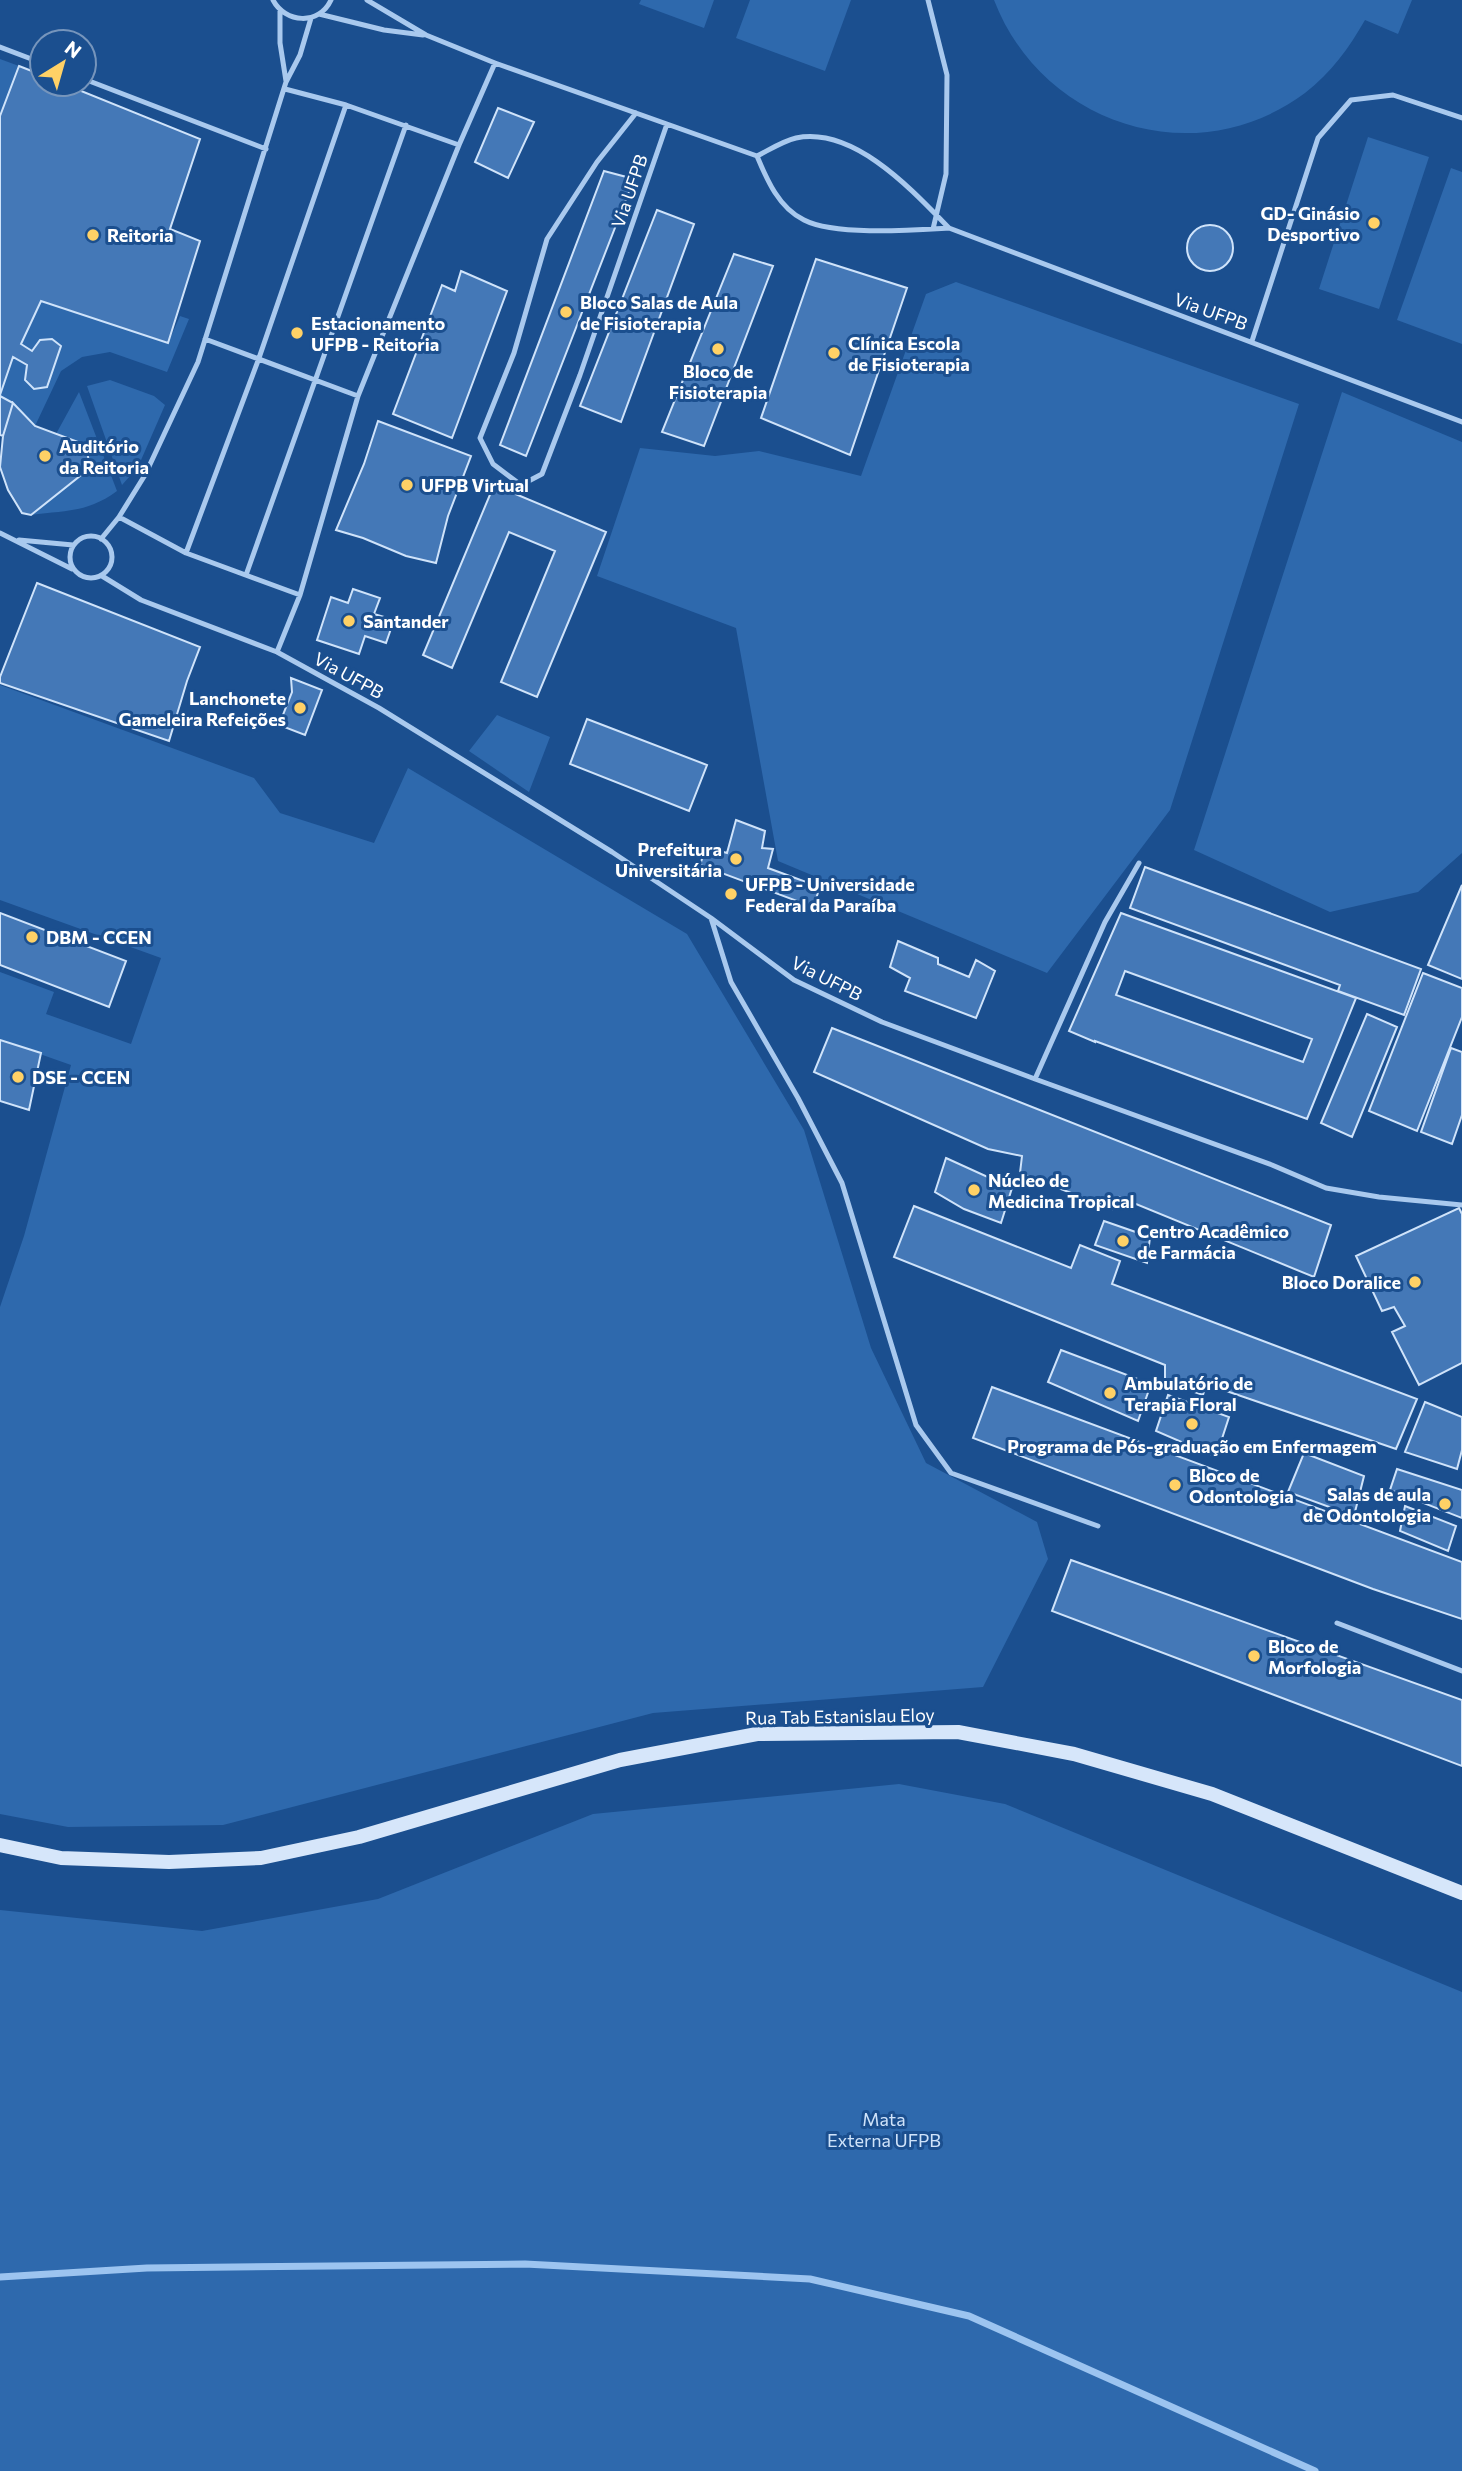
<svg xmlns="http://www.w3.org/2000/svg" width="1462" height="2471" font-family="Commissioner,sans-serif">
<rect width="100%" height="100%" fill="#1b4f8f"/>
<path fill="#2e69ad" d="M641 0H714L704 28 639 4Z
M750 0H851L825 71 736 38Z
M994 0H1412L1398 34 1365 20C1349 48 1331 73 1305 93 1195 175 1042 125 994 0Z
M0 59 19 66 0 116Z
M1368 137 1429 157 1379 309 1319 289Z
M1451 168 1462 172V344L1397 320Z
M956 282 1299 404 1170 810 1047 973 778 861 736 628 597 576 640 448 715 456 759 451 861 476 926 294Z
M41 301 168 343 180 316 189 319 167 372 110 352 82 357 61 371 35 426 13 403 0 396 13 357 27 365 25 380 34 389 47 386 61 346 52 339 32 351 21 344Z
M110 380 154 396 165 405 138 467 122 485 87 386Z
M79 392 117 491C87 513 66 510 31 515L90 468 86 445 56 434Z
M1342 392 1462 442V853L1418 892 1330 912 1194 850Z
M0 685 254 778 280 813 374 843 408 768 687 934 804 1130 871 1348 926 1463 1037 1522 1048 1559 983 1687 653 1713 223 1825 68 1827 0 1814V1307L24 1236 71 1065 0 1040V972L54 992 46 1014 131 1044 161 958 0 900Z
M497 715 550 737 529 792 469 751Z
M899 1784 1005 1804 1462 1992V2471H0V1910L202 1931 378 1899 593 1814Z"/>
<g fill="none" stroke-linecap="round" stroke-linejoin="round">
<path stroke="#9cc4f0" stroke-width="7" d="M0 2277 147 2268 525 2264 810 2279 969 2316 1315 2471"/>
</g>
<path fill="#4478b7" stroke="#cfe3fa" stroke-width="2" fill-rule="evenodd" d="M19 66 42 75V84H64L200 139 170 229 200 241 168 343 41 301 21 344 32 351 40 340 52 339 61 346 47 387 34 389 25 380 27 365 13 357 0 395V116Z
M498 108 534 122 508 178 475 162Z
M604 171 634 179 526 456 500 445Z
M657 210 694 224 621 422 580 406Z
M1187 248a23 23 0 1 1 46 0a23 23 0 1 1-46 0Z
M734 254 773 266 704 446 662 432Z
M816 259 907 288 850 455 761 418Z
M461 271 507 291 452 438 393 414 442 285 455 291Z
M0 396 13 403 3 436 0 435Z
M13 403 35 426 86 445 90 468 31 515 22 513 8 490 0 467 3 436Z
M378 421 471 456 448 516 436 563 406 556 363 538 336 530 364 464Z
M494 485 606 532 537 697 501 682 555 551 509 532 452 668 423 655Z
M37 583 200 647 187 681 169 741 0 683V677Z
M353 589 380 598 374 614 394 620 386 643 365 636 359 654 317 640 331 597 348 603Z
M291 678 322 690 305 735 279 725 292 692Z
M587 719 707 765 689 811 570 764Z
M736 820 765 831 762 848 773 849 768 868 820 887 813 907 700 865 706 847 727 853Z
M1145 867 1421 969 1404 1015 1338 991 1340 985 1130 908Z
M1462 885V979L1428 965Z
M0 913 126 961 109 1007 0 965Z
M1121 913 1356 998 1307 1119 1095 1041V1042L1069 1031ZM1125 971 1312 1039 1303 1062 1116 995Z
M898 941 938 958V964L969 977 976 960 995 971 976 1018 905 991 910 978 890 967Z
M1423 973 1462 988V1017L1417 1131 1369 1111Z
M1367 1014 1397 1027 1352 1137 1321 1123Z
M832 1028 1331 1225 1314 1277 1119 1197 1112 1209 1020 1173 1022 1156 988 1149 814 1072Z
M0 1040 41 1053 29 1110 0 1101Z
M1451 1048 1462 1052V1115L1452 1144 1421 1132Z
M946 1158 1012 1188 1001 1223 964 1209 935 1192Z
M914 1206 1071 1268 1080 1245 1120 1261 1112 1284 1417 1399 1396 1449 1206 1384 1203 1395 1165 1382V1365L894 1257Z
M1459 1208 1462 1214V1363L1419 1385 1392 1332 1405 1326 1394 1307 1382 1311 1356 1256Z
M1104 1221 1150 1237 1147 1263 1095 1245Z
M1061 1350 1151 1384 1138 1421 1048 1382Z
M992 1387 1462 1562V1619L1373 1589 973 1438Z
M1168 1395 1229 1417 1216 1457 1156 1431Z
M1425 1402 1462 1417V1450L1457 1469 1405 1452Z
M1304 1453 1364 1476 1354 1516 1288 1492Z
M1397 1469 1462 1490V1518L1390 1490Z
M1405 1506 1456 1526 1448 1551 1400 1531Z
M1071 1560 1462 1700V1766L1052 1611Z"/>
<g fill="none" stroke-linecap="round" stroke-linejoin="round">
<path stroke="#a9c9ee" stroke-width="5" d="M273 0C285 23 319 26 331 0
M367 0 426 35 495 63 757 156C769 150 783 141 796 138 854 126 913 191 949 228
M928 0 947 75 946 174 933 229
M280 11V43L286 81
M319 14 384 30 423 35
M0 47 42 63
M84 79 266 149
M285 89 346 105 459 145
M636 113 597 162 547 239 514 353 480 438 493 464 521 485 542 474 580 375 667 124
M757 156C767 180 779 208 804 220 835 236 914 230 949 228L1462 422
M205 339 358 396
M1252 341 1318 138 1351 100 1393 95 1462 118
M119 517 186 553 300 595
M0 533 72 569
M70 557a21 21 0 1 1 42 0a21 21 0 1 1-42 0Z
M101 539 119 517 145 475 198 362 286 82 300 55 311 18
M19 540 73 545
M186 553 259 358 346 105
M246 575 406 125
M102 576 141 600 277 652 379 708 612 852 711 918 794 980 882 1022 1035 1079 1105 922 1139 863
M277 652 300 595 358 396 459 145 495 63
M711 918 731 982 798 1098 842 1183 916 1425 951 1473 1098 1526
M1035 1079 1272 1165 1326 1188 1379 1197 1462 1205
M1337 1623 1462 1671"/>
<path stroke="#d6e6fa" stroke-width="14" d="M0 1845 61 1858 169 1862 261 1858 359 1837 620 1760 757 1734 958 1732 1074 1754 1212 1794 1462 1893"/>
</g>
<g fill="#ffd166" stroke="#1b4f8f" stroke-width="2.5">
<circle cx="1374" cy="223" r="7"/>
<circle cx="93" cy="235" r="7"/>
<circle cx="566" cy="312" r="7"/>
<circle cx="297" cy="333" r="7"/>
<circle cx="718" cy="349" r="7"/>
<circle cx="834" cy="353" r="7"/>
<circle cx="45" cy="456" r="7"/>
<circle cx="407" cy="485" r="7"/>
<circle cx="349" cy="621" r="7"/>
<circle cx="300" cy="708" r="7"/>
<circle cx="736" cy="859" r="7"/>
<circle cx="731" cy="894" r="7"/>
<circle cx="32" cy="937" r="7"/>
<circle cx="18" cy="1077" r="7"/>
<circle cx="974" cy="1190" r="7"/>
<circle cx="1123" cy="1241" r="7"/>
<circle cx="1415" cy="1282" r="7"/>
<circle cx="1110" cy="1393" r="7"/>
<circle cx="1192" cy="1424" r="7"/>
<circle cx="1175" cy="1485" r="7"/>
<circle cx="1445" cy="1504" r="7"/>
<circle cx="1254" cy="1656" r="7"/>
</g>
<g text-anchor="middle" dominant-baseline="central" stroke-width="6" stroke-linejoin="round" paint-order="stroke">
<g font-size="18" fill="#fff" stroke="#1b4f8f">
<text transform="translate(629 191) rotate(-71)">Via UFPB</text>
<text transform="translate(1211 311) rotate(20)">Via UFPB</text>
<text transform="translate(349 675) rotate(29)">Via UFPB</text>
<text transform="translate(827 978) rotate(27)">Via UFPB</text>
<text transform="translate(840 1716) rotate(-1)">Rua Tab Estanislau Eloy</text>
</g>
<g font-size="18" font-weight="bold" fill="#fff" stroke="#1b4f8f" text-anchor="start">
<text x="1360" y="213" text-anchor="end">GD- Ginásio<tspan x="1360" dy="21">Desportivo</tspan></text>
<text x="107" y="235">Reitoria</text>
<text x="580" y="302">Bloco Salas de Aula<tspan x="580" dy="21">de Fisioterapia</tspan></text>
<text x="311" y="323">Estacionamento<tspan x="311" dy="21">UFPB - Reitoria</tspan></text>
<text x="848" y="343">Clínica Escola<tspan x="848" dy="21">de Fisioterapia</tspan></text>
<text x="718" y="371" text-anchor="middle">Bloco de<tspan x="718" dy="21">Fisioterapia</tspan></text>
<text x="59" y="446">Auditório<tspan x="59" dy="21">da Reitoria</tspan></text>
<text x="421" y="485">UFPB Virtual</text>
<text x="363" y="621">Santander</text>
<text x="286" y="698" text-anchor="end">Lanchonete<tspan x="286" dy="21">Gameleira Refeições</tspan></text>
<text x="722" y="849" text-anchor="end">Prefeitura<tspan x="722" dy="21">Universitária</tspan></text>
<text x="745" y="884">UFPB - Universidade<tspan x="745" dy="21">Federal da Paraíba</tspan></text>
<text x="46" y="937">DBM - CCEN</text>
<text x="32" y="1077">DSE - CCEN</text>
<text x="988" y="1180">Núcleo de<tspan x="988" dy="21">Medicina Tropical</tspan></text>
<text x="1137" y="1231">Centro Acadêmico<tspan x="1137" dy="21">de Farmácia</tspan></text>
<text x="1401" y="1282" text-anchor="end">Bloco Doralice</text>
<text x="1124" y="1383">Ambulatório de<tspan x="1124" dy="21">Terapia Floral</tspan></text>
<text x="1192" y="1446" text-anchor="middle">Programa de Pós-graduação em Enfermagem</text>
<text x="1189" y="1475">Bloco de<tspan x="1189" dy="21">Odontologia</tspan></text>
<text x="1431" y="1494" text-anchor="end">Salas de aula<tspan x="1431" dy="21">de Odontologia</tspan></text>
<text x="1268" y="1646">Bloco de<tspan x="1268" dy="21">Morfologia</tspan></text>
</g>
<g font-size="18" fill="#cfe3fa" stroke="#1b4f8f">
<text x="884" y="2119">Mata<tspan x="884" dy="21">Externa UFPB</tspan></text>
</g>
</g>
<g transform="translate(63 63) rotate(37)"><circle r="33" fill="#1b4f8f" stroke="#7695bc" stroke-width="2"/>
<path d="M0-5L12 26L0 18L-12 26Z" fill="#ffd166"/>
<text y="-10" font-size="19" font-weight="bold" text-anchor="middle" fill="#ffffff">N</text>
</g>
</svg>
